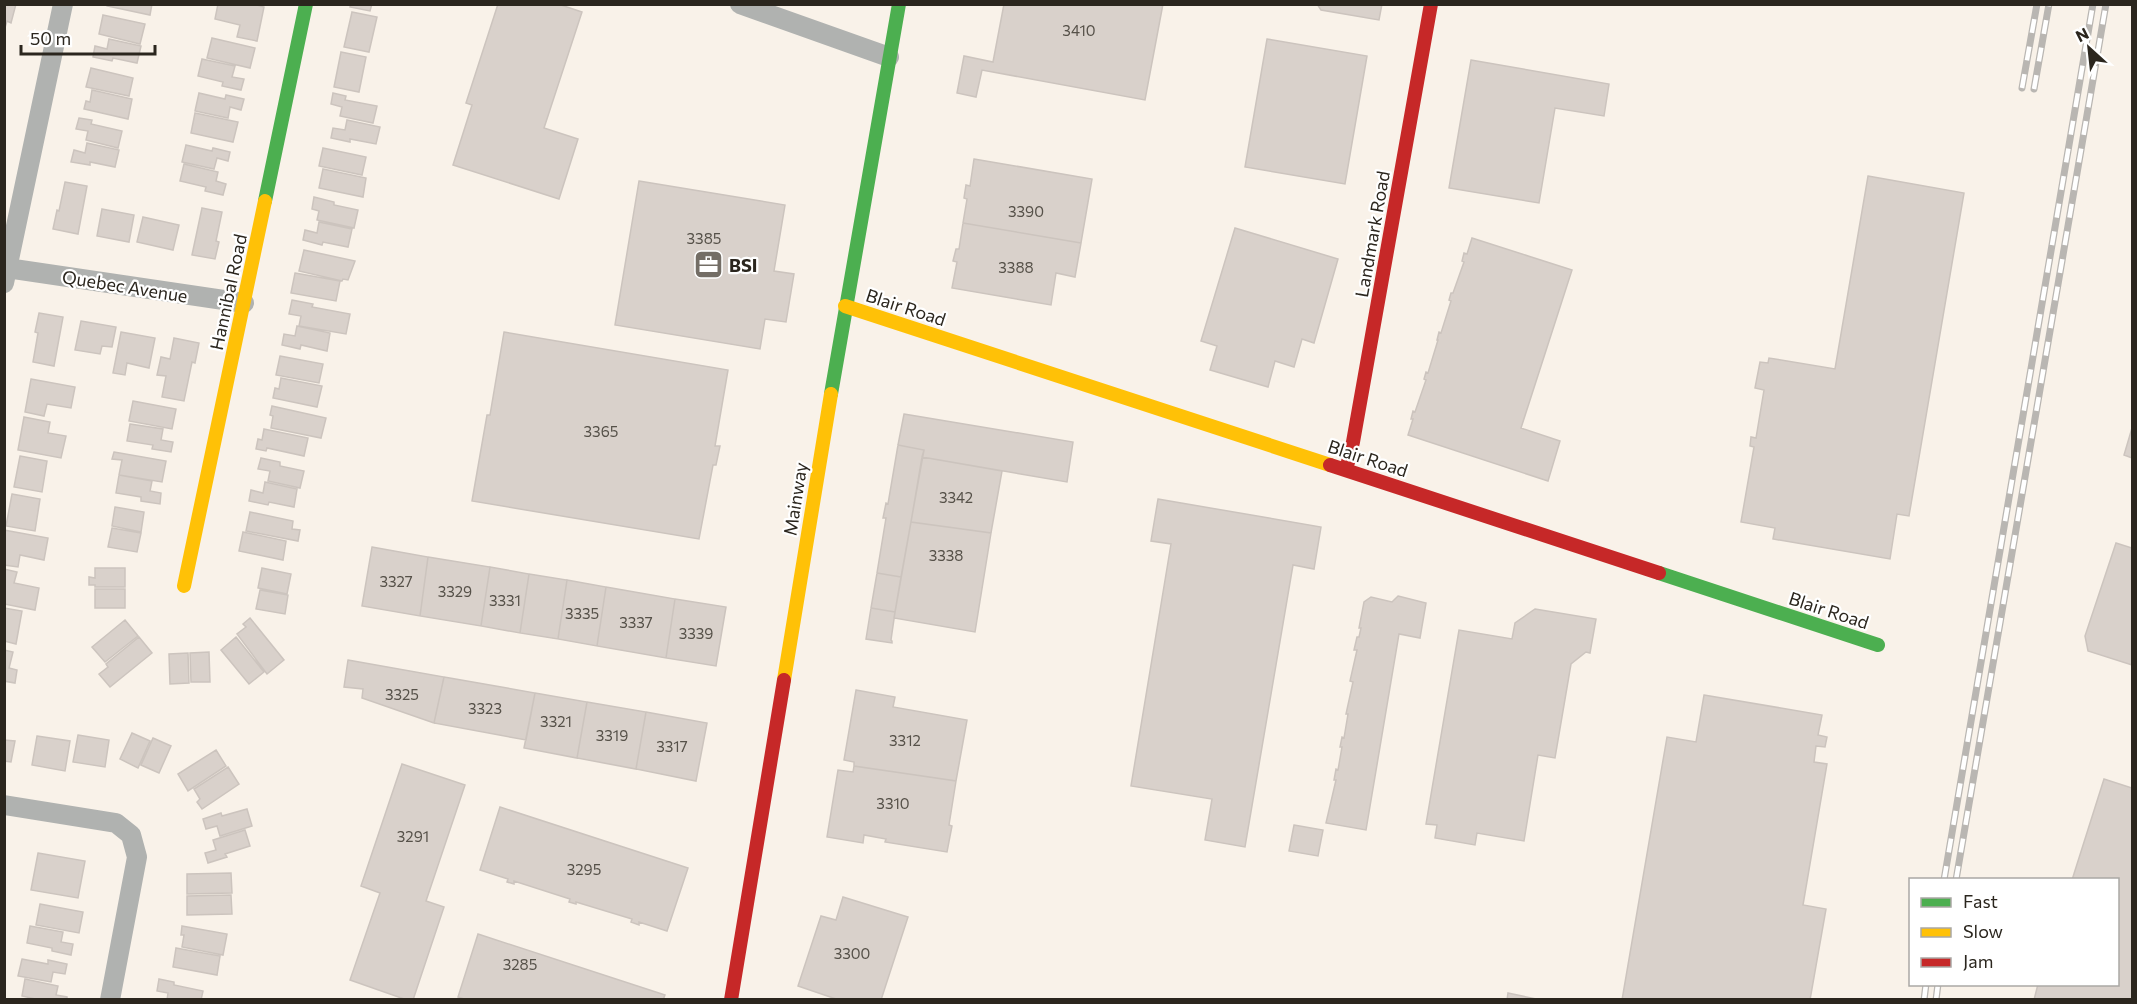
<svg xmlns="http://www.w3.org/2000/svg" width="2137" height="1004" font-family="Commissioner,sans-serif">
<rect width="100%" height="100%" fill="#f9f2e9"/>
<path fill="#d9d1cb" stroke="#ccc4be" stroke-width="1.5" d="M4 4H16L11 23 7 21 4 31Z
M107 4H152L150 15 107 6Z
M218 4H253L264 7 257 41 237 37 240 25 215 19Z
M351 4H372L370 11 350 7Z
M498 4H558L582 12 544 128 578 139 559 199 453 165 472 105 466 103Z
M1004 4H1163L1145 100 982 70 976 97 957 93 964 56 993 62Z
M1317 4H1382L1379 20 1321 10Z
M352 12 377 17 369 52 344 47Z
M103 15 145 24 140 44 99 34Z
M212 38 255 48 250 68 207 58Z
M109 39 141 46 137 63 113 58 112 61 93 57 95 46 107 49Z
M1267 39 1367 56 1345 184 1245 167Z
M341 52 366 57 359 92 334 87Z
M202 59 235 66 232 77 244 79 241 90 222 86 223 82 198 76Z
M1471 60 1609 84 1604 116 1555 108 1539 203 1449 188Z
M91 68 133 78 129 96 86 87Z
M92 90 132 99 128 119 84 109 86 101 90 102Z
M199 93 225 99 226 95 244 99 241 110 230 107 228 118 195 111Z
M333 93 346 96 345 100 377 106 373 123 340 116 342 107 331 104Z
M195 113 238 122 233 142 191 133Z
M79 118 92 120 91 124 122 131 118 148 86 140 88 131 76 129Z
M347 120 380 127 376 144 350 139V142L331 138 333 128 345 130Z
M87 143 119 150 115 167 90 162V165L71 162 74 150 85 153Z
M186 145 212 151 213 148 230 152 228 161 217 158 214 169 182 162Z
M323 148 366 157 362 175 319 166Z
M974 159 1092 179 1081 243 963 223 967 199 964 198 966 185 970 186Z
M184 164 218 172 216 181 226 184 223 195 205 191 206 187 180 181Z
M323 169 366 178 363 197 319 188Z
M1868 176 1964 193 1909 516 1897 514 1890 559 1773 539 1775 528 1741 522 1754 447 1750 446 1751 437 1756 438 1764 390 1755 388 1760 362 1768 363 1769 358 1835 369Z
M639 181 785 205 774 271 794 274 786 322 765 319 760 349 615 325Z
M65 182 87 186 78 234 53 229 57 210 59 211Z
M314 197 334 202V205L358 210 354 228 317 220 319 211 312 209Z
M202 208 222 212 216 241 219 242 215 259 192 255Z
M102 209 134 215 129 242 97 236Z
M143 217 179 225 173 250 137 242Z
M319 222 352 229 348 247 323 242 322 245 303 240 305 230 317 233Z
M963 223 1081 243 1075 277 1056 273 1051 305 952 288 957 262 953 261 956 249H959Z
M1235 228 1338 259 1314 343 1302 339 1294 367 1275 361 1268 387 1210 370 1217 346 1201 341Z
M1472 238 1572 270 1521 428 1560 441 1548 481 1408 435 1413 419H1411L1413 411 1415 412 1426 380 1424 379 1426 372 1428 373 1438 340H1437L1439 332 1441 333 1451 301 1449 300 1451 293H1453L1464 262 1462 261 1464 253 1467 254Z
M304 250 355 261 348 280 343 279 342 281 299 271Z
M295 273 340 281 336 301 291 293Z
M292 300 313 304 312 307 350 314 346 334 299 326 301 316 289 314Z
M39 313 63 317 54 366 33 362 38 333 35 332Z
M81 321 116 327 112 347 102 346 100 354 75 350Z
M297 326 330 333 327 351 301 345 300 349 282 345 284 334 295 336Z
M121 332 155 338 149 368 127 363 125 375 113 373Z
M504 332 728 370 715 446H720L716 465H713L699 539 472 501 487 415H490Z
M174 338 199 343 195 363 192 362 184 401 162 397 166 376 157 375 161 357 170 359Z
M280 356 323 364 319 383 276 375Z
M281 378 322 386 317 407 273 398 275 388 279 389Z
M31 379 75 387 71 408 47 404 44 416 25 412Z
M133 401 176 409 172 429 129 421Z
M272 406 326 418 321 438 271 428 273 416 270 415Z
M904 414 1073 442 1067 482 922 457 924 450 898 445Z
M24 417 50 422 48 433 66 436 61 458 18 450Z
M130 424 163 429 161 440 173 442 171 452 152 449 153 445 127 441Z
M2132 428V458L2124 455Z
M264 429 308 438 304 456 267 448 266 451 256 449 258 439 262 440Z
M898 445 924 450 901 577 877 573 886 518H883L886 503 888 504Z
M114 452 166 461 162 482 119 475 122 460 112 459Z
M20 456 47 461 42 492 14 487Z
M922 457 1002 471 991 533 911 522Z
M261 458 280 462V466L304 471 300 488 268 481 270 471 258 469Z
M119 475 152 481 150 491 161 493 160 504 141 501V497L116 493Z
M265 482 297 489 294 507 269 502 268 505 249 501 251 490 263 493Z
M12 494 40 499 35 531 6 526Z
M1158 499 1321 527 1314 569 1293 565 1245 847 1205 840 1212 799 1131 786 1171 544 1151 541Z
M115 507 144 512 141 532 112 526Z
M250 512 293 521 292 529 300 530 298 541 246 531Z
M911 522 991 533 975 632 894 618Z
M112 528 141 533 137 552 108 547Z
M4 530 48 538 44 560 20 555 18 567 4 565Z
M243 532 286 541 283 560 239 551Z
M2116 543 2132 548V665L2088 651 2085 636Z
M372 547 428 557 420 616 362 606Z
M428 557 490 567 481 626 420 616Z
M490 567 529 574 520 633 481 626Z
M95 568H125V587H95V585H89V577L95 578Z
M262 568 291 574 287 594 258 588Z
M4 569 17 572 14 583 39 588 35 610 4 604Z
M877 573 901 577 895 612 871 608Z
M529 574 567 580 558 639 520 633Z
M567 580 606 587 597 646 558 639Z
M606 587 675 599 666 658 597 646Z
M95 589H125V608H95Z
M260 590 288 595 285 614 256 609Z
M1398 596 1426 603 1420 638 1399 634 1366 830 1326 823 1336 780H1334L1336 769 1338 770 1342 747H1340L1342 737 1344 738 1348 714H1346L1353 682 1350 681 1357 650H1354L1357 637H1359L1361 628H1359L1364 602 1371 597 1392 602Z
M675 599 726 607 716 666 666 658Z
M4 608 22 611 16 644 4 641Z
M871 608 895 612 891 640 892 641V643L866 639Z
M1535 609 1596 619 1590 653 1586 652 1571 664 1555 758 1538 755 1524 841 1477 833 1475 845 1435 838 1437 825 1426 824 1459 630 1512 639 1515 623Z
M250 618 284 660 267 674 237 634 246 627 243 624Z
M125 620 138 636 105 662 92 647Z
M139 637 152 653 110 687 99 674 108 667 106 664Z
M236 637 264 672 249 684 221 650Z
M4 650 13 652 9 668 17 670 15 683 4 681Z
M209 652 210 682H191L190 653Z
M188 653 189 683 170 684 169 654Z
M348 660 444 677 434 723 362 698 363 689 344 687Z
M444 677 535 693 526 740 434 723Z
M856 690 895 697 893 707 967 720 956 781 854 766V762L844 760Z
M535 693 587 702 577 758 524 748Z
M1704 695 1822 715 1818 735 1827 737 1825 747 1816 746 1814 762 1827 764 1803 905 1826 909 1810 1000H1622L1667 737 1696 742Z
M587 702 646 712 636 769 577 758Z
M646 712 707 723 696 781 636 769Z
M132 733 150 741 138 768 120 759Z
M78 735 109 740 105 767 73 762Z
M37 736 70 741 65 771 32 765Z
M153 738 171 746 159 773 141 765Z
M4 740 15 741 11 762 4 761Z
M216 750 226 766 188 791 178 774Z
M402 764 465 785 426 901 444 907 413 1000H407L350 980 380 893 361 886Z
M854 766 956 781 949 825 952 826 947 852 885 842 886 839 864 835 863 843 827 837 838 770 853 772Z
M228 767 239 784 202 809 197 802 200 799 194 789Z
M2104 779 2132 788V1000H2034L2038 984H2118V880H2072Z
M500 807 688 868 667 931 639 922V925L631 922 632 919 576 902V904L569 902 570 899 514 881V884L507 882 508 879 480 870Z
M247 809 252 826 220 836 217 826 206 829 203 819 221 813 222 816Z
M1294 825 1323 830 1318 856 1289 851Z
M245 830 250 846 225 854 227 857 208 863 205 853 216 850 213 840Z
M38 853 85 861 78 898 31 890Z
M231 873 232 893 187 894V874Z
M231 895 232 914 187 915V896Z
M843 897 908 917 881 1000H839L798 986 821 916 836 920Z
M40 904 83 912 79 933 36 925Z
M30 926 63 932 61 942 73 944 71 955 52 951V948L27 943Z
M182 926 227 934 223 955 182 947 184 935H181Z
M478 934 665 995 663 1000H467L458 997Z
M176 948 220 956 217 975 173 967Z
M22 959 48 964V960L67 964 65 974 53 972 51 982 18 976Z
M25 979 58 986 56 995 67 997V1000H40L22 996Z
M159 979 174 982V985L203 991 201 1000H167L168 993 157 991Z
M1508 993 1541 1000H1507Z"/>
<g fill="none" stroke-linecap="round" stroke-linejoin="round">
<path stroke="#b0b2b0" stroke-width="20" d="M740 4 889 57
M7 268 244 303
M4 283 63 4
M4 805 116 823 131 835 137 857 110 1000"/>
<path stroke="#4caf50" stroke-width="14" d="M265 201 306 4
M831 394 899 4
M1659 573 1878 645"/>
<path stroke="#ffc107" stroke-width="14" d="M845 306 1330 465
M184 586 265 201
M784 680 831 394"/>
<path stroke="#c62828" stroke-width="14" d="M1330 465 1659 573
M1346 470 1353 442 1431 4
M731 1000 784 680"/>
<defs>
<path id="rail" d="M2022 88 2037 4
M2034 89 2049 4
M1944 880 2093 4
M1956 880 2106 4
M1924 1000 1926 984
M1936 1000 1938 984"/>
</defs>
<use href="#rail" stroke="#b9b6b2" stroke-width="7"/>
<use href="#rail" stroke="#fff" stroke-width="4.5" stroke-dasharray="14" stroke-linecap="butt"/>
</g>
<defs>
<symbol id="office-square" viewBox="-11 -11 22 22"><rect x="-9" y="-9" width="18" height="18" rx="4" fill="#736d65" stroke="#fff"/><path d="M-6-3h4V-5.5h4V-3h4V5H-6ZM-1-4.5V-3h2v-1.5ZM-6 0V1H6V0Z" fill="#fff"/></symbol>
</defs>
<g fill-rule="evenodd">
<use href="#office-square" x="692" y="248" width="33" height="33"/>
</g>
<g text-anchor="middle" dominant-baseline="central" stroke-width="4.5" stroke-linejoin="round" paint-order="stroke">
<g font-size="15" fill="#565149">
<text x="1079" y="30">3410</text>
<text x="1026" y="211">3390</text>
<text x="704" y="238">3385</text>
<text x="1016" y="267">3388</text>
<text x="601" y="431">3365</text>
<text x="956" y="497">3342</text>
<text x="946" y="555">3338</text>
<text x="396" y="581">3327</text>
<text x="455" y="591">3329</text>
<text x="505" y="600">3331</text>
<text x="582" y="613">3335</text>
<text x="636" y="622">3337</text>
<text x="696" y="633">3339</text>
<text x="402" y="694">3325</text>
<text x="485" y="708">3323</text>
<text x="556" y="721">3321</text>
<text x="612" y="735">3319</text>
<text x="905" y="740">3312</text>
<text x="672" y="746">3317</text>
<text x="893" y="803">3310</text>
<text x="413" y="836">3291</text>
<text x="584" y="869">3295</text>
<text x="852" y="953">3300</text>
<text x="520" y="964">3285</text>
</g>
<g font-size="18" fill="#2b261e" stroke="#fff">
<text transform="translate(1372 234) rotate(-80)">Landmark Road</text>
<text transform="translate(125 286) rotate(9)">Quebec Avenue</text>
<text transform="translate(228 292) rotate(-78)">Hannibal Road</text>
<text transform="translate(906 307) rotate(18)">Blair Road</text>
<text transform="translate(1368 458) rotate(18)">Blair Road</text>
<text transform="translate(795 499) rotate(-81)">Mainway</text>
<text transform="translate(1829 610) rotate(18)">Blair Road</text>
</g>
<g font-size="18" font-weight="bold" fill="#2b261e" stroke="#fff" text-anchor="start">
<text x="729" y="265">BSI</text>
</g>
</g>
<rect width="2137" height="1004" fill="none" stroke="#2b261e" stroke-width="12"/>
<rect x="1909" y="878" width="210" height="108" fill="#ffffff" stroke="#aaa8a5" stroke-width="1.5"/>
<rect x="1921" y="898" width="30" height="9" fill="#4caf50" stroke="#aaa8a5" stroke-width="1.5"/>
<text x="1963" y="908" font-size="18" fill="#2b261e">Fast</text>
<rect x="1921" y="928" width="30" height="9" fill="#ffc107" stroke="#aaa8a5" stroke-width="1.5"/>
<text x="1963" y="938" font-size="18" fill="#2b261e">Slow</text>
<rect x="1921" y="958" width="30" height="9" fill="#c62828" stroke="#aaa8a5" stroke-width="1.5"/>
<text x="1963" y="968" font-size="18" fill="#2b261e">Jam</text>
<g transform="translate(2089 48) rotate(333)" stroke="#ffffff" stroke-width="4.5" paint-order="stroke">
<path d="M0-4.5L10 22L0 15L-10 22Z" fill="#2b261e"/>
<text y="-9" font-size="16" font-weight="bold" text-anchor="middle" fill="#2b261e">N</text>
</g>
<path d="M21 45v9h134v-9" fill="none" stroke="#2b261e" stroke-width="3"/>
<text x="30" y="45" font-size="18" fill="#2b261e" stroke="#ffffff" stroke-width="4.5" paint-order="stroke">50 m</text>
</svg>
